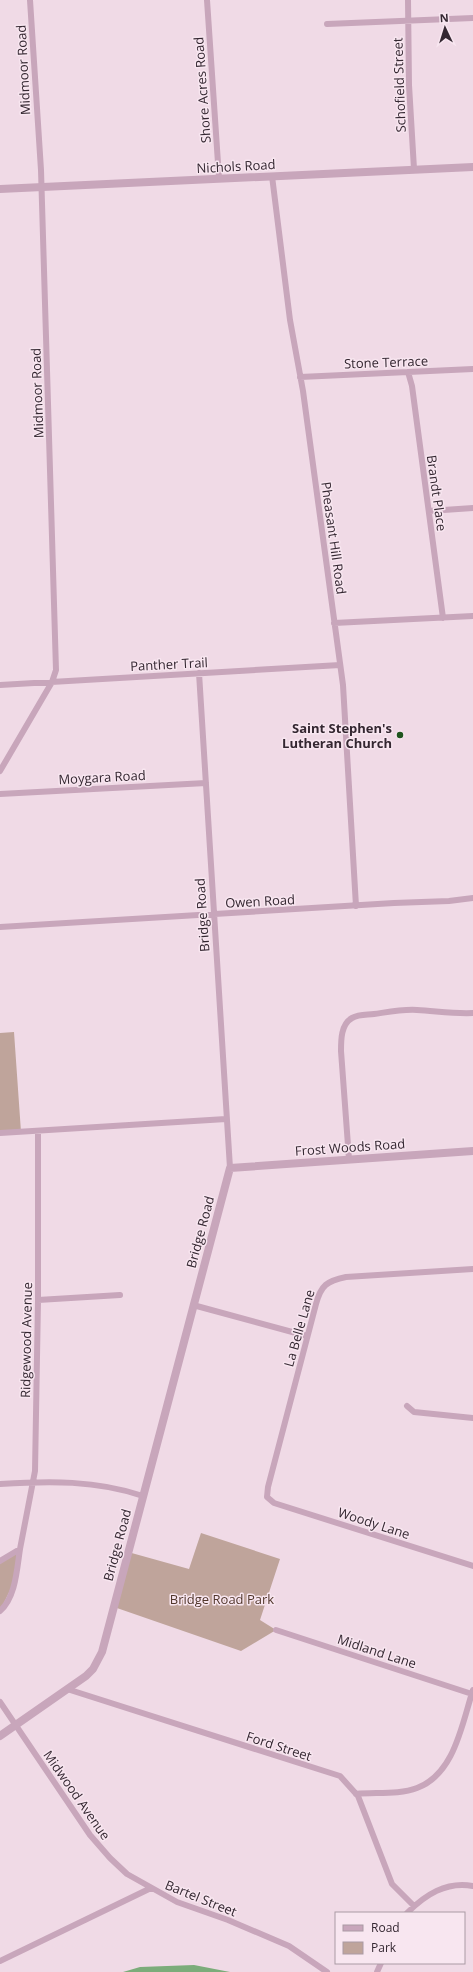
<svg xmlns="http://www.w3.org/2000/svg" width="473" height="1972" font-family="'Open Sans',sans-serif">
<rect width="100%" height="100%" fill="#f0dae6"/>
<path fill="#bfa49b" d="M14 1032 21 1132 0 1133V1033Z
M201 1533 280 1559 260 1620 276 1630 241 1651 114 1607 128 1552 189 1569Z
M20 1549 15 1580 0 1611V1561Z"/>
<path fill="#7cac7a" d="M194 1965 230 1972H123L140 1967Z"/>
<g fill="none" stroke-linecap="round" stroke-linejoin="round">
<path stroke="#c8a6bb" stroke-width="6" d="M207 0 219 178
M408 0 409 85 414 169
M327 24 473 18
M272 176 290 320 303 391 343 685 356 906
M408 372 412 386 443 618
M300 377 473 369
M429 511 473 508
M334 623 473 616
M199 673 230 1168
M0 685 340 665
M0 771 52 682 56 670 41 170 30 0
M0 794 206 783
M0 927 394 903 449 901 473 898
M0 1133 226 1119
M349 1159 341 1051C341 1040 341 1024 352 1018 359 1014 367 1015 374 1014 388 1012 403 1009 417 1010 436 1011 454 1014 473 1013
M473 1269 346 1277C327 1281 321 1285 316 1304L268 1487 267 1497 274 1503 473 1566
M38 1300 120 1295
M193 1305 307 1336
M407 1406 414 1412 473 1418
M0 1484C49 1481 96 1480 143 1496
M0 1561 20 1549 35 1471 38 1300V1131
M0 1611C16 1597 17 1568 20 1549
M276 1630 472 1694
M67 1689 340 1776 358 1796 392 1884 414 1906
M0 1702 90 1835 110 1858 127 1874 177 1902 228 1920 289 1946 327 1972
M356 1794C375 1792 399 1795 417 1788 455 1774 462 1723 473 1690
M407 1913C425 1895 446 1881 473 1886
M0 1961 151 1888
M377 1972 381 1963"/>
<path stroke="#c8a6bb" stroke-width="8" d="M0 189 473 167
M0 1736 86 1676 93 1669 102 1652 230 1168 473 1151"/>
</g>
<circle fill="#1f541e" stroke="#f8e6f0" stroke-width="1.5" cx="400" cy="735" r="4"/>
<g text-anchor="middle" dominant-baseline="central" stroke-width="3" stroke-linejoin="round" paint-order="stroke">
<g font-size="13" fill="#342731" stroke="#f8e6f0">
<text transform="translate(23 70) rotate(-93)">Midmoor Road</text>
<text transform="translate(399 85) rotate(-92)">Schofield Street</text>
<text transform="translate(202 90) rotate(-94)">Shore Acres Road</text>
<text transform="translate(236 166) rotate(-3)">Nichols Road</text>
<text transform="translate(386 362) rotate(-2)">Stone Terrace</text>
<text transform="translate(37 393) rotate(-92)">Midmoor Road</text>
<text transform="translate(437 493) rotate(82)">Brandt Place</text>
<text transform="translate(334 538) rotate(82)">Pheasant Hill Road</text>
<text transform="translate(169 664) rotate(-3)">Panther Trail</text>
<text transform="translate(102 777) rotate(-3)">Moygara Road</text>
<text transform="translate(260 901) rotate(-3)">Owen Road</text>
<text transform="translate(202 915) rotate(-94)">Bridge Road</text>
<text transform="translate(350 1147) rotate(-4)">Frost Woods Road</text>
<text transform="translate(200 1232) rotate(-75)">Bridge Road</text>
<text transform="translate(299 1328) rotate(-74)">La Belle Lane</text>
<text transform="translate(26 1340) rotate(-89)">Ridgewood Avenue</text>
<text transform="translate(374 1523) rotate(18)">Woody Lane</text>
<text transform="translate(117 1545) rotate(-75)">Bridge Road</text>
<text transform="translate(377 1651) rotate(18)">Midland Lane</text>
<text transform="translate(279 1746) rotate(18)">Ford Street</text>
<text transform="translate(77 1795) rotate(55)">Midwood Avenue</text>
<text transform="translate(201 1898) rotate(22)">Bartel Street</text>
</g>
<g font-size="13" font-weight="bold" fill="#342731" stroke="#f8e6f0" text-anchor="end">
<text x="392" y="728">Saint Stephen's<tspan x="392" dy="15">Lutheran Church</tspan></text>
</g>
<g font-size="13" fill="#51372c" stroke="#f8e6f0">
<text x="222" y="1599">Bridge Road Park</text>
</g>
</g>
<rect x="335" y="1912" width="130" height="52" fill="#f8e6f0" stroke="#aa9aa4"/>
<rect x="343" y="1925" width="20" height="6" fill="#c8a6bb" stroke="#aa9aa4"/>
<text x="371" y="1932" font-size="12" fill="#342731">Road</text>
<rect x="343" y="1942" width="20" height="12" fill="#bfa49b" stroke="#aa9aa4"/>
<text x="371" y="1952" font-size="12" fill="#342731">Park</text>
<g transform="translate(445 28) rotate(356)" stroke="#f8e6f0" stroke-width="3" paint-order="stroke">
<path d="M0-3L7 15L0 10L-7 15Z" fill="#342731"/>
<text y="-6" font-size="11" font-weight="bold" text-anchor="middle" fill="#342731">N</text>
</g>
</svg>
